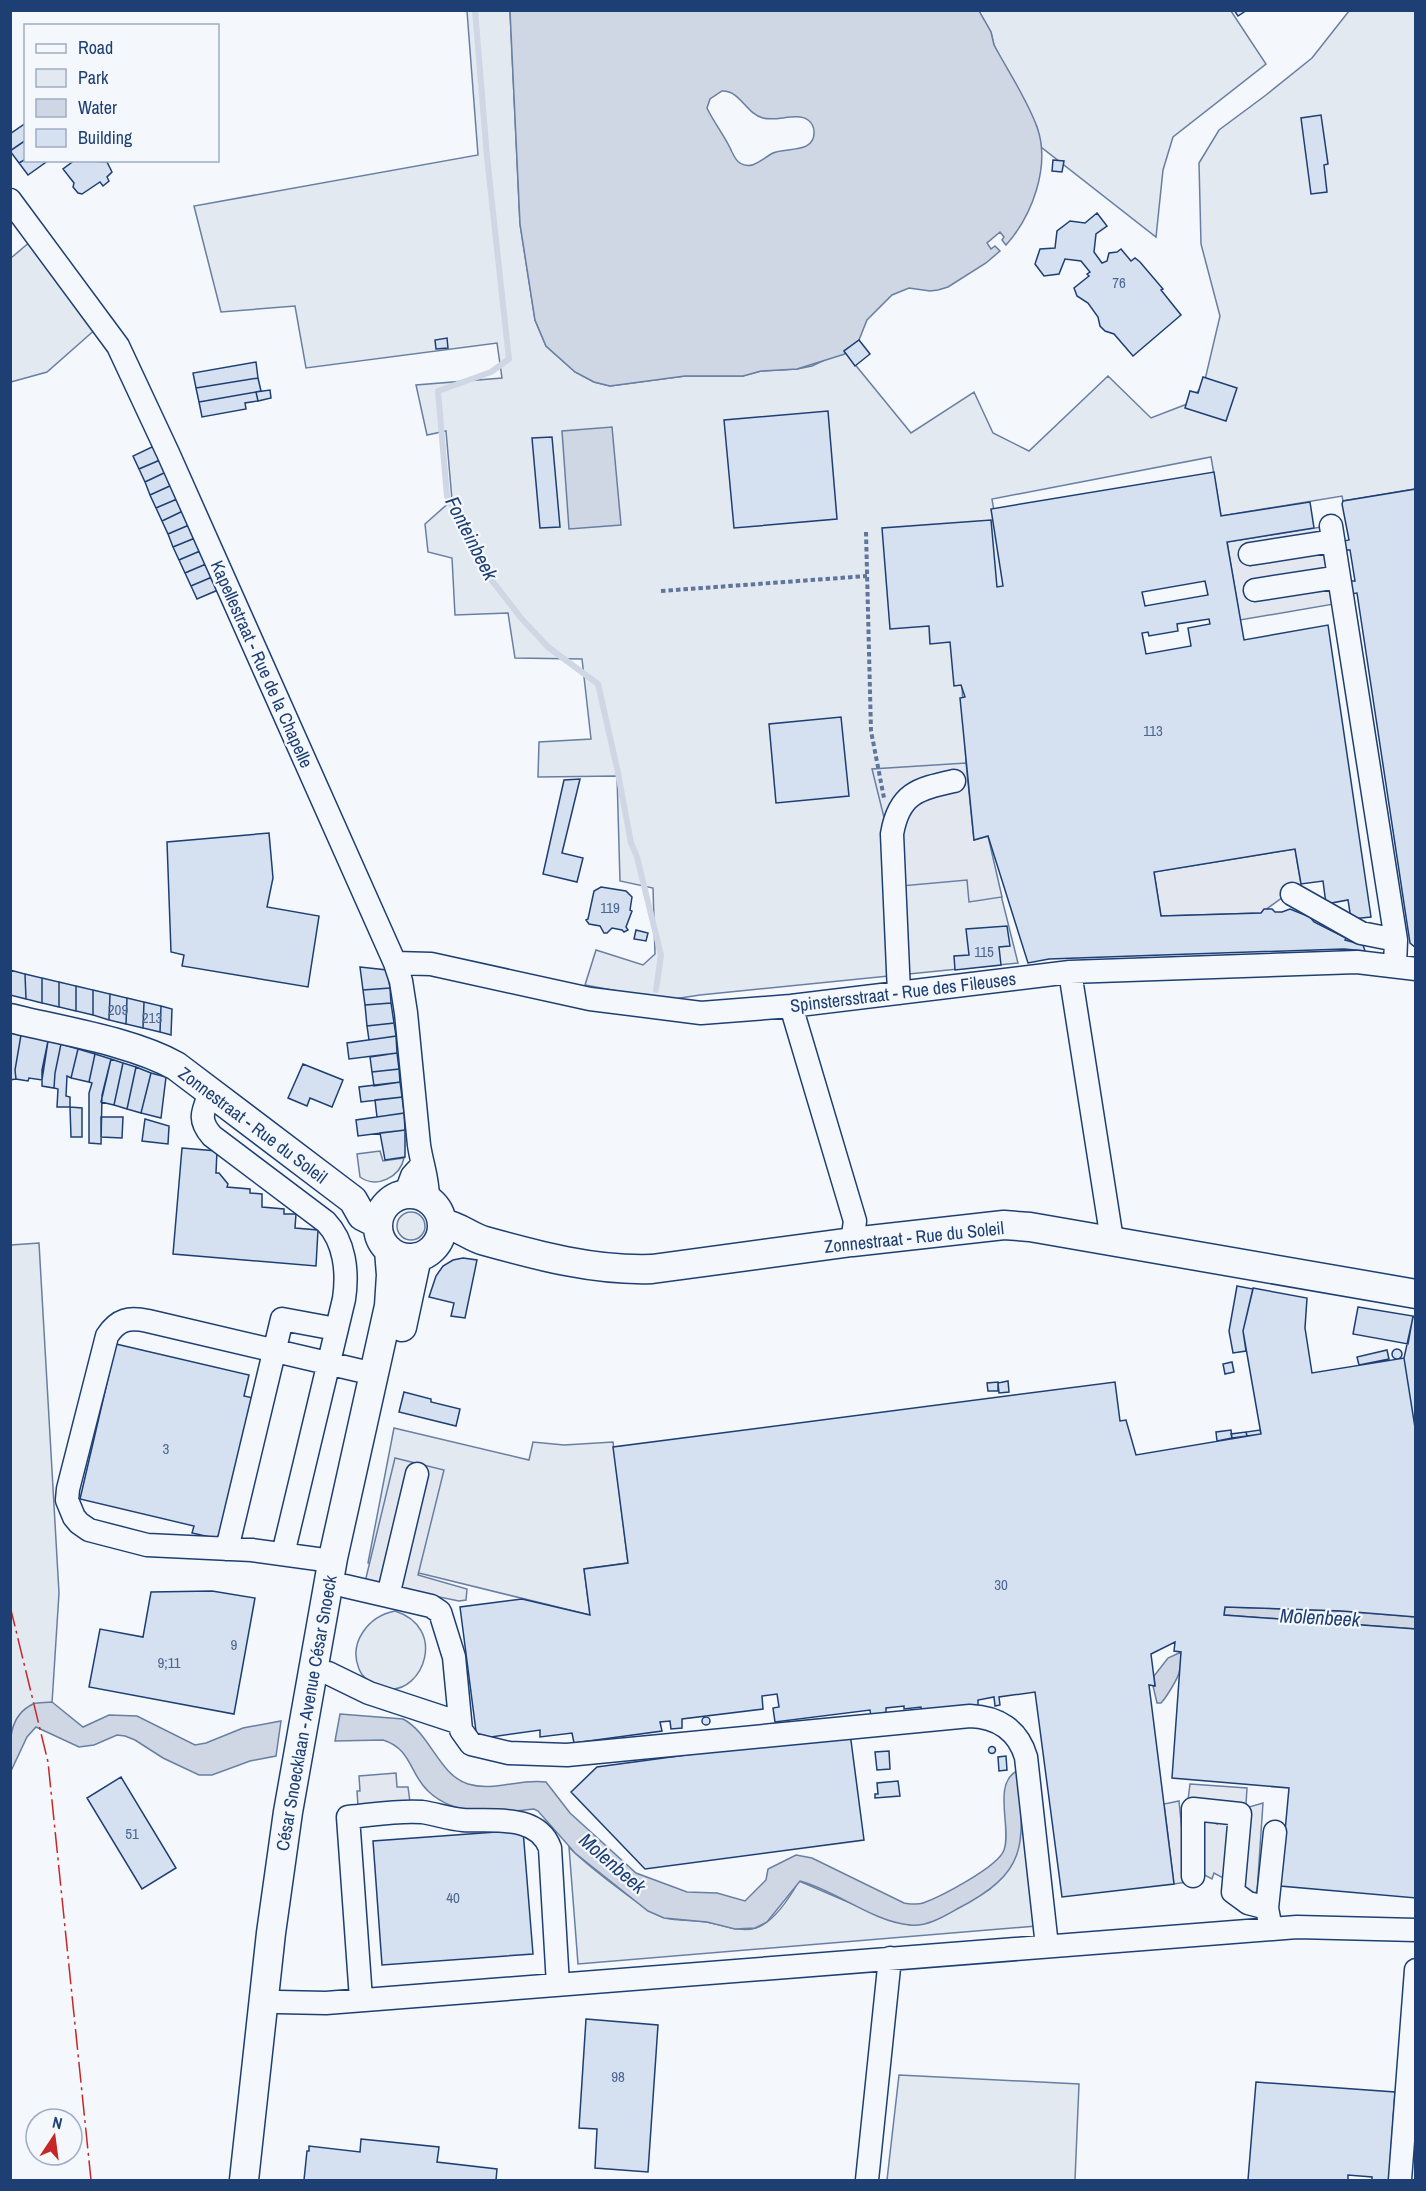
<svg xmlns="http://www.w3.org/2000/svg" width="1426" height="2191" font-family="'Archivo Narrow',sans-serif">
<rect width="100%" height="100%" fill="#f4f7fb"/>
<path fill="#e3e9f0" stroke="#687fa3" stroke-width="1.5" d="M467 11H510L520 224 535 320 546 346 575 372 594 382 610 386 685 376H743L761 371 797 369 812 366 844 351 911 433 974 392 993 433 1029 451 1108 376 1151 418 1187 404 1204 384 1220 316 1201 244 1199 163 1219 130 1266 95 1312 58 1349 11H1415V489L1343 501 1342 496 1221 516 1211 457 992 499 1021 677 962 687 970 837 986 835 1018 963 700 995 667 1000 585 985 596 950 643 965 655 954 653 888 620 881 617 776 538 777 539 742 591 739 582 659 515 658 508 613 455 615 452 558 428 552 425 524 452 500 446 431 427 435 416 385 502 378 497 343 306 368 295 306 221 312 194 206 478 155Z
M979 11H1231L1266 64 1173 137 1163 170 1156 237 1041 147 1037 127 994 45 991 32Z
M31 241 97 328 47 372 11 382V258Z
M380 1151 383 1161 404 1158C400 1177 377 1189 360 1177L357 1154Z
M397 1226a14 14 0 1 1 28 0a14 14 0 1 1-28 0Z
M39 1243 59 1593 52 1703 11 1736V1245Z
M394 1428 529 1460 533 1442 564 1445 613 1442 628 1563 584 1569 590 1615 423 1574 368 1563Z
M395 1611C448 1628 423 1693 388 1689 384 1689 379 1685 375 1684 368 1681 362 1677 359 1669 348 1642 369 1616 395 1611Z
M1022 1812 1036 1926 578 1964 569 1847C582 1861 648 1914 665 1918 678 1921 693 1920 706 1922 722 1924 739 1933 756 1928 774 1922 790 1897 799 1881L869 1911 910 1925 940 1918 990 1889Z
M899 2075 1079 2084 1075 2180H887Z"/>
<path fill="#e3e8f0" stroke="#687fa3" stroke-width="1.5" d="M1321 527 1334 604 1240 620 1227 542Z
M966 763 974 840 988 836 1002 897 969 902 967 880 901 886 872 769Z
M1295 849 1301 884 1261 913 1161 916 1154 872Z
M395 1458 444 1470 418 1575 467 1589 466 1600 459 1601 365 1582Z
M396 1773 397 1787H408L410 1802 358 1806 357 1791H360L359 1776Z
M1190 1784 1247 1788 1246 1804 1188 1800Z
M1179 1801 1187 1882 1174 1884 1164 1804Z
M1263 1803 1257 1892 1243 1895 1249 1807Z
M1202 1816 1217 1824V1817L1231 1824 1227 1880 1214 1873 1212 1879 1199 1872Z"/>
<path fill="#cfd7e4" stroke="#687fa3" stroke-width="1.5" fill-rule="evenodd" d="M510 11H979L991 32 994 45C1008 71 1027 99 1037 127 1051 166 1032 216 1006 245L1002 240 1004 237 1000 232 987 243 991 249 995 246 1000 251 986 263 948 287 938 290 930 291 909 288 892 295 867 320 859 340 844 351 845 354 797 369 761 371 743 376H685L610 386 594 382 575 372 546 346 535 320 520 224ZM722 91C740 90 746 114 763 118 776 122 797 112 808 120 812 123 814 127 814 132 815 154 785 147 773 153 763 158 752 171 740 163 736 161 734 156 732 152 725 136 714 123 707 108L710 99Z
M612 427 621 525 569 529 562 431Z
M1225 1607 1342 1611 1415 1617V1629L1224 1615Z
M1181 1652C1181 1659 1181 1667 1179 1673 1178 1678 1166 1698 1161 1703H1157L1153 1686 1155 1685 1154 1676 1168 1658Z
M52 1702 83 1727 109 1715 137 1716 195 1745 206 1743 243 1728 281 1721 276 1756 250 1761 212 1775H199L163 1758 135 1740 125 1736 117 1735 94 1745 79 1747 36 1727 27 1737 11 1771C10 1747 6 1717 33 1704 38 1702 47 1703 52 1702Z
M340 1714 403 1719C430 1733 439 1775 468 1784 494 1792 520 1778 546 1782L570 1813 636 1873 687 1892 717 1893 745 1901 766 1880 768 1869 796 1855 812 1858 904 1903C911 1904 917 1905 923 1903 940 1897 998 1867 1004 1850 1012 1828 992 1784 1017 1771 1025 1845 1029 1872 957 1909 943 1917 926 1927 910 1925 873 1922 835 1890 800 1881L767 1922 755 1928 735 1929 707 1922 664 1918 648 1911 575 1853 538 1811 534 1809C499 1813 456 1818 428 1791 409 1773 412 1749 383 1740L335 1741Z"/>
<g fill="none" stroke-linecap="round" stroke-linejoin="round">
<path stroke="#cfd7e4" stroke-width="6" d="M475 10 487 157 509 359 491 372 438 391 447 496 490 578 521 618 548 647 598 684 617 768 631 843 637 857 661 955 656 990"/>
</g>
<path fill="#d5e0f0" stroke="#1d3f73" stroke-width="1.5" fill-rule="evenodd" d="M1234 10H1247L1238 16Z
M1321 115 1328 164 1324 165 1327 192 1311 194 1301 118Z
M26 123V140L10 151V134Z
M26 140V159L19 163 10 151Z
M26 159V160H49L28 175 19 163Z
M75 160 107 162 112 172 107 177 109 181 103 186 100 182 82 194 78 193 73 187 74 183 63 169Z
M1053 160 1064 161 1062 172 1052 171Z
M1097 213 1107 226 1096 234 1094 252 1102 263 1107 261 1109 253 1117 252 1121 249 1131 261 1135 258 1140 262 1163 289 1161 290 1181 315 1133 356 1114 334 1105 331 1100 326 1098 317 1088 303 1077 296 1074 288 1089 276 1087 274 1090 272 1081 261 1065 259 1059 274 1044 276 1035 264 1040 249 1055 248 1057 231 1070 221 1085 223Z
M447 338 448 348 436 349 435 340Z
M859 340 870 354 855 366 844 351Z
M256 362 258 378 196 388 193 373Z
M1203 377 1237 388 1226 421 1185 408 1190 391 1198 393Z
M258 378 261 391 199 402 196 388Z
M270 390 271 398 258 401 256 392Z
M256 392 258 401 245 403 246 409 202 417 199 402Z
M828 411 837 519 734 528 724 420Z
M552 437 560 527 540 528 532 438Z
M154 446 160 460 139 469 133 456Z
M160 460 166 472 145 482 139 469Z
M166 472 172 485 150 495 145 482Z
M1214 472 1221 516 1310 502 1314 528 1227 542 1244 640 1328 625 1371 917 1351 919 1348 900 1326 904 1323 881 1301 884 1295 849 1154 872 1161 916 1261 913 1264 909H1272L1275 912H1282L1290 909 1310 917 1314 922 1346 938 1345 940 1363 945 1365 951 1344 949 1162 955 1049 959 1028 963 988 836 974 840 960 698 965 697 961 685 954 686 950 642 930 644 929 626 890 629 882 528 991 520 997 587 1003 586 991 509ZM1205 581 1208 595 1145 606 1142 592ZM1209 619 1210 624 1188 628 1191 646 1146 654 1142 633 1148 632 1149 636 1178 631 1177 624Z
M172 485 177 499 156 508 150 495Z
M1416 489V948L1410 943 1357 593 1351 594 1349 581H1355L1350 550H1344L1343 541 1349 540 1342 504 1343 501Z
M177 499 183 511 162 521 156 508Z
M183 511 189 525 168 534 162 521Z
M189 525 195 538 173 547 168 534Z
M195 538 200 551 179 560 173 547Z
M200 551 206 564 185 573 179 560Z
M206 564 212 577 191 586 185 573Z
M212 577 218 590 197 599 191 586Z
M841 717 849 796 776 803 769 724Z
M580 779 562 853 583 858 577 882 543 874 564 780Z
M269 833 273 878 267 907 319 916 308 987 182 966 184 955 171 952 167 842Z
M601 887 626 891 632 897 630 910 632 911 626 927 628 930 624 932 622 930 612 928 607 933H604L600 926 589 924 586 920 588 919 594 891Z
M1007 926 1010 946 999 947 1001 965 955 970 954 956 969 955 966 929Z
M636 930 648 933 646 941 634 939Z
M360 967 387 970 390 988 363 990Z
M10 970 25 974 26 999 10 995Z
M25 974 42 978V1003L26 999Z
M42 978 59 982V1007L42 1003Z
M59 982 76 986V1011L59 1007Z
M76 986 93 990V1015L76 1011Z
M390 988 391 1003 365 1005 363 990Z
M93 990 110 994 109 1020 93 1015Z
M110 994 127 998 126 1024 109 1020Z
M127 998 144 1002 143 1028 126 1024Z
M144 1002 161 1006 160 1032 143 1028Z
M391 1003 394 1023 367 1026 365 1005Z
M161 1006 172 1009 171 1035 160 1032Z
M394 1023 396 1036 369 1040 367 1026Z
M10 1033 21 1035 15 1070 16 1079 10 1080Z
M21 1035 48 1041 42 1080 29 1078 28 1081 16 1079 15 1070Z
M396 1036 397 1053 349 1059 347 1043Z
M48 1041 61 1044 55 1073 54 1088 42 1086V1070Z
M61 1044 78 1049 71 1078 67 1076 66 1096 70 1097V1107H57L58 1089 54 1088 55 1073Z
M78 1049 95 1054 89 1082 71 1078Z
M397 1053 399 1069 372 1072 370 1057Z
M95 1054 111 1059 102 1095 101 1144 89 1143V1093L92 1083 89 1082Z
M111 1059 123 1063 114 1105 101 1102Z
M123 1063 136 1067 127 1109 114 1105Z
M303 1064 343 1080 332 1107 310 1098 307 1106 288 1098Z
M136 1067 151 1073 141 1113 127 1109Z
M399 1069 400 1082 374 1086 372 1072Z
M151 1073 166 1077 161 1118 141 1113Z
M400 1082 402 1097 361 1102 359 1087Z
M402 1097 404 1113 377 1117 375 1100Z
M70 1107 82 1108V1137H71Z
M404 1113 405 1130 358 1136 356 1120Z
M101 1117H123L122 1138 101 1137Z
M145 1119 169 1126 168 1144 142 1141Z
M405 1130V1157L385 1160 380 1133Z
M182 1148 217 1151 216 1173H219L228 1184 227 1187 250 1189V1193L262 1194V1207L284 1209V1214H296L295 1228 318 1230 316 1266 173 1254Z
M463 1258 477 1260 465 1318 451 1316 454 1303 429 1297 436 1276 443 1266 453 1260Z
M1237 1286 1253 1289 1243 1331 1246 1351 1233 1353 1229 1331Z
M1253 1288 1307 1298 1305 1328 1312 1373 1404 1358 1416 1434V1617L1342 1611 1225 1607 1224 1615 1416 1629V1898L1280 1886 1289 1788 1172 1778 1181 1652 1174 1651 1175 1642 1151 1654 1155 1686 1149 1685 1174 1884 1062 1897 1035 1692 999 1697 1000 1705 995 1706 994 1697 978 1700V1707L922 1714 921 1707 904 1709V1706L886 1708V1714L871 1716 870 1710 775 1722 773 1708 779 1707 777 1694 762 1696 763 1709 682 1719V1728L671 1729 670 1721 660 1722 662 1731 574 1743 572 1733 540 1737V1730L477 1739 460 1607 522 1599 590 1615 584 1569 628 1563 613 1447 1115 1382 1120 1421 1126 1420 1136 1455 1261 1434 1243 1331Z
M1358 1307 1413 1316 1408 1344 1353 1334Z
M1413 1317H1416V1434L1404 1358Z
M116 1344 249 1375 244 1396 253 1398 219 1539 192 1533 194 1526 80 1499Z
M1392 1354a5 5 0 1 1 10 0a5 5 0 1 1-10 0Z
M1387 1350 1389 1359 1359 1365 1357 1357Z
M1232 1362 1234 1372 1225 1374 1223 1364Z
M1008 1381 1009 1392 999 1393 998 1383Z
M998 1382V1391H988L987 1383Z
M404 1392 431 1399V1402L460 1409 456 1426 399 1412Z
M1231 1430 1232 1438 1217 1441 1216 1432Z
M1260 1430 1261 1434 1247 1436 1246 1432Z
M1246 1432 1247 1436 1232 1438 1231 1434Z
M212 1591 255 1598 234 1714 89 1687 100 1629 143 1637 151 1592Z
M702 1721a4 4 0 1 1 8 0a4 4 0 1 1-8 0Z
M850 1733 864 1840 645 1869 571 1792 597 1767Z
M988.5 1750a3.5 3.5 0 1 1 7 0a3.5 3.5 0 1 1-7 0Z
M889 1751 890 1769 877 1770 875 1752Z
M1006 1756 1007 1770 999 1771 998 1757Z
M121 1777 176 1868 142 1889 87 1798Z
M898 1781 900 1796 875 1798V1794H878L877 1783Z
M523 1830 533 1954 382 1965 373 1841Z
M586 2019 658 2025 648 2172 595 2168 597 2129 579 2128Z
M1256 2082 1395 2092 1389 2180H1372V2177L1348 2175V2180H1248Z
M361 2139 439 2147 437 2162 497 2169 496 2180H304L307 2151H309V2146L360 2152Z"/>
<g fill="none" stroke-linecap="round" stroke-linejoin="round">
<defs>
<path id="minor" d="M10 200 118 346 168 453 395 963 401 981 406 1013 419 1145C422 1165 428 1178 428 1199
M1331 526 1396 940 1395 966
M1250 554 1333 541
M1255 590 1339 577
M1292 894 1361 933 1396 940
M395 963 431 964 590 999 701 1013 791 1006 1070 972 1357 962 1416 969
M1070 972 1112 1240
M899 993 892 834C899 793 918 789 954 781
M791 1006 855 1221 852 1242
M211 1091C203 1111 197 1119 212 1136L326 1222C345 1242 348 1272 344 1299L283 1554
M405 1195 412 1176 422 1165
M227 1549 282 1319 336 1329
M332 1561 252 1550 147 1545 89 1530 79 1523 74 1517 67 1500 68 1489 107 1336C118 1319 129 1317 148 1321L374 1374
M345 1586 431 1606 440 1612 454 1657 461 1730 471 1744 509 1753 567 1755 970 1716C998 1717 1018 1730 1026 1757L1047 1946
M388 1596 417 1474
M328 1673 369 1693 460 1723
M1193 1876V1809L1240 1814 1233 1892 1248 1903 1267 1908 1271 1929
M1267 1908 1275 1832
M361 1999 348 1817C372 1815 398 1810 422 1812 436 1814 449 1819 463 1820 492 1822 537 1813 550 1848L558 1985
M278 2002 326 2003 1297 1927 1416 1930
M867 2180 890 1958
M1400 2180 1416 1970"/>
<path id="major" d="M10 1018C62 1031 131 1041 176 1066L353 1200 362 1216 378 1224
M378 1226a32 32 0 1 1 64 0a32 32 0 1 1-64 0Z
M442 1223C461 1227 470 1237 485 1241 539 1256 595 1271 652 1269L852 1242 1004 1225 1030 1227 1416 1294
M402 1327 417 1257
M244 2180 271 1933 288 1812 333 1558 389 1306 391 1275 389 1250"/>
</defs>
<use href="#minor" stroke="#1d3f73" stroke-width="25"/>
<use href="#major" stroke="#1d3f73" stroke-width="31"/>
<path stroke="#5e769c" stroke-width="4" stroke-dasharray="4.5 3" stroke-linecap="butt" d="M866 532 871 731 884 798
M661 591 867 576"/>
<use href="#minor" stroke="#f4f7fb" stroke-width="22"/>
<use href="#major" stroke="#f4f7fb" stroke-width="28"/>
<path stroke="#c62828" stroke-width="1.5" stroke-dasharray="21 4.5 3 4.5" stroke-linecap="butt" d="M10 1606 48 1762 91 2180"/>
</g>
<g text-anchor="middle" dominant-baseline="central" stroke-width="4.5" stroke-linejoin="round" paint-order="stroke">
<g font-size="15" fill="#4b6792">
<text x="1119" y="282">76</text>
<text x="1153" y="730">113</text>
<text x="610" y="907">119</text>
<text x="984" y="951">115</text>
<text x="118" y="1009">209</text>
<text x="152" y="1017">213</text>
<text x="166" y="1448">3</text>
<text x="1001" y="1584">30</text>
<text x="234" y="1644">9</text>
<text x="169" y="1662">9;11</text>
<text x="132" y="1833">51</text>
<text x="453" y="1897">40</text>
<text x="618" y="2076">98</text>
</g>
<g font-size="18" fill="#1d3f73" stroke="#f4f7fb">
<text transform="translate(262 664) rotate(66)">Kapellestraat - Rue de la Chapelle</text>
<text transform="translate(903 992) rotate(-7)">Spinstersstraat - Rue des Fileuses</text>
<text transform="translate(253 1125) rotate(37)">Zonnestraat - Rue du Soleil</text>
<text transform="translate(914 1237) rotate(-6)">Zonnestraat - Rue du Soleil</text>
<text transform="translate(306 1713) rotate(-80)">César Snoecklaan - Avenue César Snoeck</text>
</g>
<g font-size="20" font-style="italic" fill="#1d3f73" stroke="#f4f7fb">
<text transform="translate(472 538) rotate(63)">Fonteinbeek</text>
<text transform="translate(1320 1617) rotate(3)">Molenbeek</text>
<text transform="translate(613 1863) rotate(41)">Molenbeek</text>
</g>
</g>
<rect width="1426" height="2191" fill="none" stroke="#1d3f73" stroke-width="24"/>
<rect x="24" y="24" width="195" height="138" fill="#f4f7fb" stroke="#9eadc5" stroke-width="1.5"/>
<rect x="36" y="44" width="30" height="9" fill="#f4f7fb" stroke="#9eadc5" stroke-width="1.5"/>
<text x="78" y="54" font-size="18" fill="#1d3f73">Road</text>
<rect x="36" y="69" width="30" height="18" fill="#e3e9f0" stroke="#9eadc5" stroke-width="1.5"/>
<text x="78" y="84" font-size="18" fill="#1d3f73">Park</text>
<rect x="36" y="99" width="30" height="18" fill="#cfd7e4" stroke="#9eadc5" stroke-width="1.5"/>
<text x="78" y="114" font-size="18" fill="#1d3f73">Water</text>
<rect x="36" y="129" width="30" height="18" fill="#d5e0f0" stroke="#9eadc5" stroke-width="1.5"/>
<text x="78" y="144" font-size="18" fill="#1d3f73">Building</text>
<g transform="translate(54 2137) rotate(13)"><circle r="28" fill="#f4f7fb" stroke="#9eadc5" stroke-width="1.5"/>
<path d="M0-4.5L10 22L0 15L-10 22Z" fill="#c62828"/>
<text y="-9" font-size="16" font-weight="bold" text-anchor="middle" fill="#1d3f73">N</text>
</g>
</svg>
